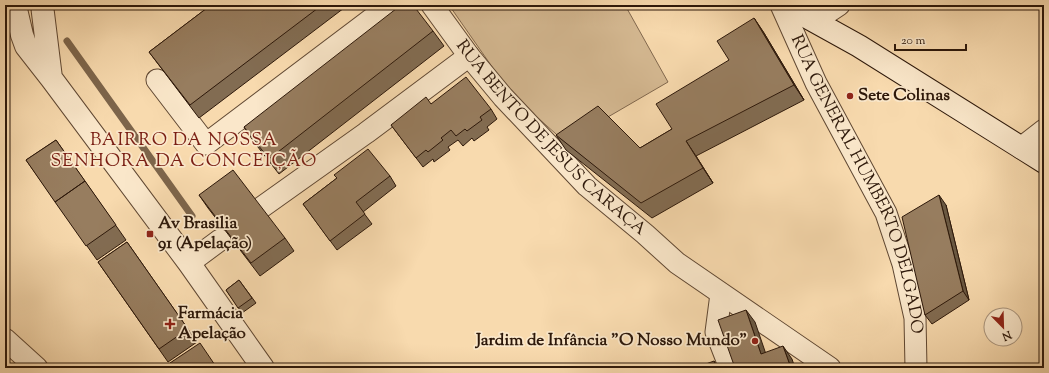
<svg xmlns="http://www.w3.org/2000/svg" width="1049" height="373" font-family="'Sorts Mill Goudy',serif">
<rect width="100%" height="100%" fill="#f8daae"/>
<filter id="stains"><feTurbulence type="fractalNoise" baseFrequency=".005" numOctaves="4"/><feColorMatrix values="0 0 0 0 .2 0 0 0 0 .09 0 0 0 0 .02 0 0 0 .5 -.17"/></filter>
<radialGradient id="worn" r=".72"><stop offset=".6" stop-color="#630" stop-opacity="0"/><stop offset="1" stop-color="#630" stop-opacity=".3"/></radialGradient>
<path fill="#d5b992" stroke="#81684e" d="M449 5H625L668 82 565 142 511 94Z"/>
<g fill="none" stroke-linecap="round" stroke-linejoin="round">
<path stroke="#7d654b" stroke-width="7" d="M67 41 192 216"/>
<defs>
<g id="minor">
<path id="s1" d="M432 5 469 56 503 97 587 186 645 234 677 263 830 368"/>
<path id="s2" d="M781 5 816 83 886 213 903 264 915 318 916 368"/>
<path d="M815 21 839 5"/>
<path d="M157 80 206 144 390 5"/>
<path d="M1021 148 1044 130"/>
<path d="M262 207 366 133 469 56"/>
<path d="M189 263 220 240"/>
<path d="M721 294 716 332 730 368"/>
<path d="M5 339 37 368"/>
</g>
<path id="tertiary" d="M15 5 22 35 26 46 51 78 189 263 263 368
M42 5 51 78"/>
<path id="secondary" d="M42 5H43
M785 5 859 46 1044 162"/>
</defs>
<use href="#minor" stroke="#604833" stroke-width="23"/>
<use href="#tertiary" stroke="#604833" stroke-width="24"/>
<use href="#secondary" stroke="#2d180a" stroke-width="24"/>
<use href="#minor" stroke="#fae7ca" stroke-width="21"/>
<use href="#tertiary" stroke="#fae7ca" stroke-width="22"/>
<use href="#secondary" stroke="#fae7ca" stroke-width="22"/>
</g>
<path fill="#826c52" stroke="#2d180a" d="M211 5H348L199 118 149 52Z
M754 18 764 33 804 100 696 156 713 183 652 218 566 150 556 135 640 148 672 129 729 60Z
M433 31 444 46 279 174 254 142 244 127Z
M431 104 491 109 497 119 487 127 489 130 474 141 472 138 463 146 458 140 448 147 450 150 434 162 433 159 423 167 391 125Z
M56 140 126 240 97 260 26 160Z
M334 175 390 176 396 186 363 212 372 224 337 250 303 204 337 178Z
M199 195 285 238 294 251 260 276 208 208Z
M946 205 969 300 932 324 925 315Z
M127 242 197 342 168 362 98 262Z
M239 280 256 303 242 313 226 290Z"/>
<path fill="#6a5842" stroke="#2d180a" d="M754 18 764 33 804 100 794 85Z
M686 141 696 156 713 183 703 168Z
M939 195 946 205 969 300 963 291Z
M746 310 755 322 770 366 761 354Z
M783 346 792 359 795 368H791Z
M714 361 719 368H716Z"/>
<path fill="#977d5f" stroke="#2d180a" d="M211 5H322L190 105 149 52Z
M401 5H413L433 31 269 159 244 127Z
M754 18 794 85 686 141 703 168 641 203 556 135 598 106 640 148 672 129 656 104 729 60 717 41Z
M466 77 491 109 480 117 482 120 467 131 465 129 456 136 451 130 441 138 443 140 428 152 426 150 416 158 391 125 426 97 431 104Z
M56 140 85 181 55 202 26 160Z
M368 149 390 176 356 202 365 214 330 241 303 204 337 178 334 175Z
M233 170 285 238 251 263 199 195Z
M85 181 116 225 86 246 55 202Z
M939 195 963 291 925 315 902 217Z
M127 242 188 329 159 349 98 262Z
M239 280 252 298 238 308 226 290Z
M746 310 761 354 783 346 791 368H735L718 320Z
M200 343 217 368H173L170 363Z
M714 361 716 368H695Z"/>
<g fill="#8f2418" stroke="#fae7ca" stroke-width="1.5">
<circle cx="850" cy="96" r="4"/>
<rect x="146" y="230" width="8" height="8" rx="2"/>
<path d="M168 318h4v4h4v4h-4v4h-4v-4h-4v-4h4z"/>
<circle cx="755" cy="341" r="4"/>
</g>
<g text-anchor="middle" dominant-baseline="central" stroke-width="3.5" stroke-linejoin="round" paint-order="stroke">
<g font-size="17" font-weight="bold" fill="#2d180a" stroke="#fae7ca" text-anchor="start">
<text x="858" y="96">Sete Colinas</text>
<text x="158" y="224">Av Brasilia<tspan x="158" dy="20">91 (Apelação)</tspan></text>
<text x="178" y="314">Farmácia<tspan x="178" dy="20">Apelação</tspan></text>
<text x="747" y="341" text-anchor="end">Jardim de Infância "O Nosso Mundo"</text>
</g>
<g font-size="17" fill="#2d180a" stroke="#fae7ca">
<text stroke="none"><textPath href="#s1" startOffset="179">RUA BENTO DE JESUS CARAÇA</textPath></text>
<text stroke="none"><textPath href="#s2" startOffset="196">RUA GENERAL HUMBERTO DELGADO</textPath></text>
</g>
<g font-size="18" letter-spacing="1" fill="#7a1f14" stroke="#fae7ca">
<text x="184" y="141">BAIRRO DA NOSSA<tspan x="184" dy="21">SENHORA DA CONCEIÇÃO</tspan></text>
</g>
</g>
<rect width="1049" height="373" fill="none" stroke="#f8daae" stroke-width="20"/>
<rect x="6" y="6" width="1037" height="361" fill="none" stroke="#2d180a" stroke-width="2"/>
<rect x="10" y="10" width="1029" height="353" fill="none" stroke="#2d180a"/>
<g transform="translate(1003 327) rotate(157)"><circle r="19" fill="#fae7ca" stroke="#a8947d"/>
<path d="M0-3L7 15L0 10L-7 15Z" fill="#8f2418"/>
<text y="-6" font-size="11" font-weight="bold" text-anchor="middle" fill="#2d180a">N</text>
</g>
<path d="M895 44v6h71v-6" fill="none" stroke="#2d180a" stroke-width="2"/>
<text x="901" y="44" font-size="12" fill="#2d180a" stroke="#fae7ca" stroke-width="3" paint-order="stroke">20 m</text>
<rect width="100%" height="100%" filter="url(#stains)"/>
<rect width="100%" height="100%" fill="url(#worn)"/>
</svg>
